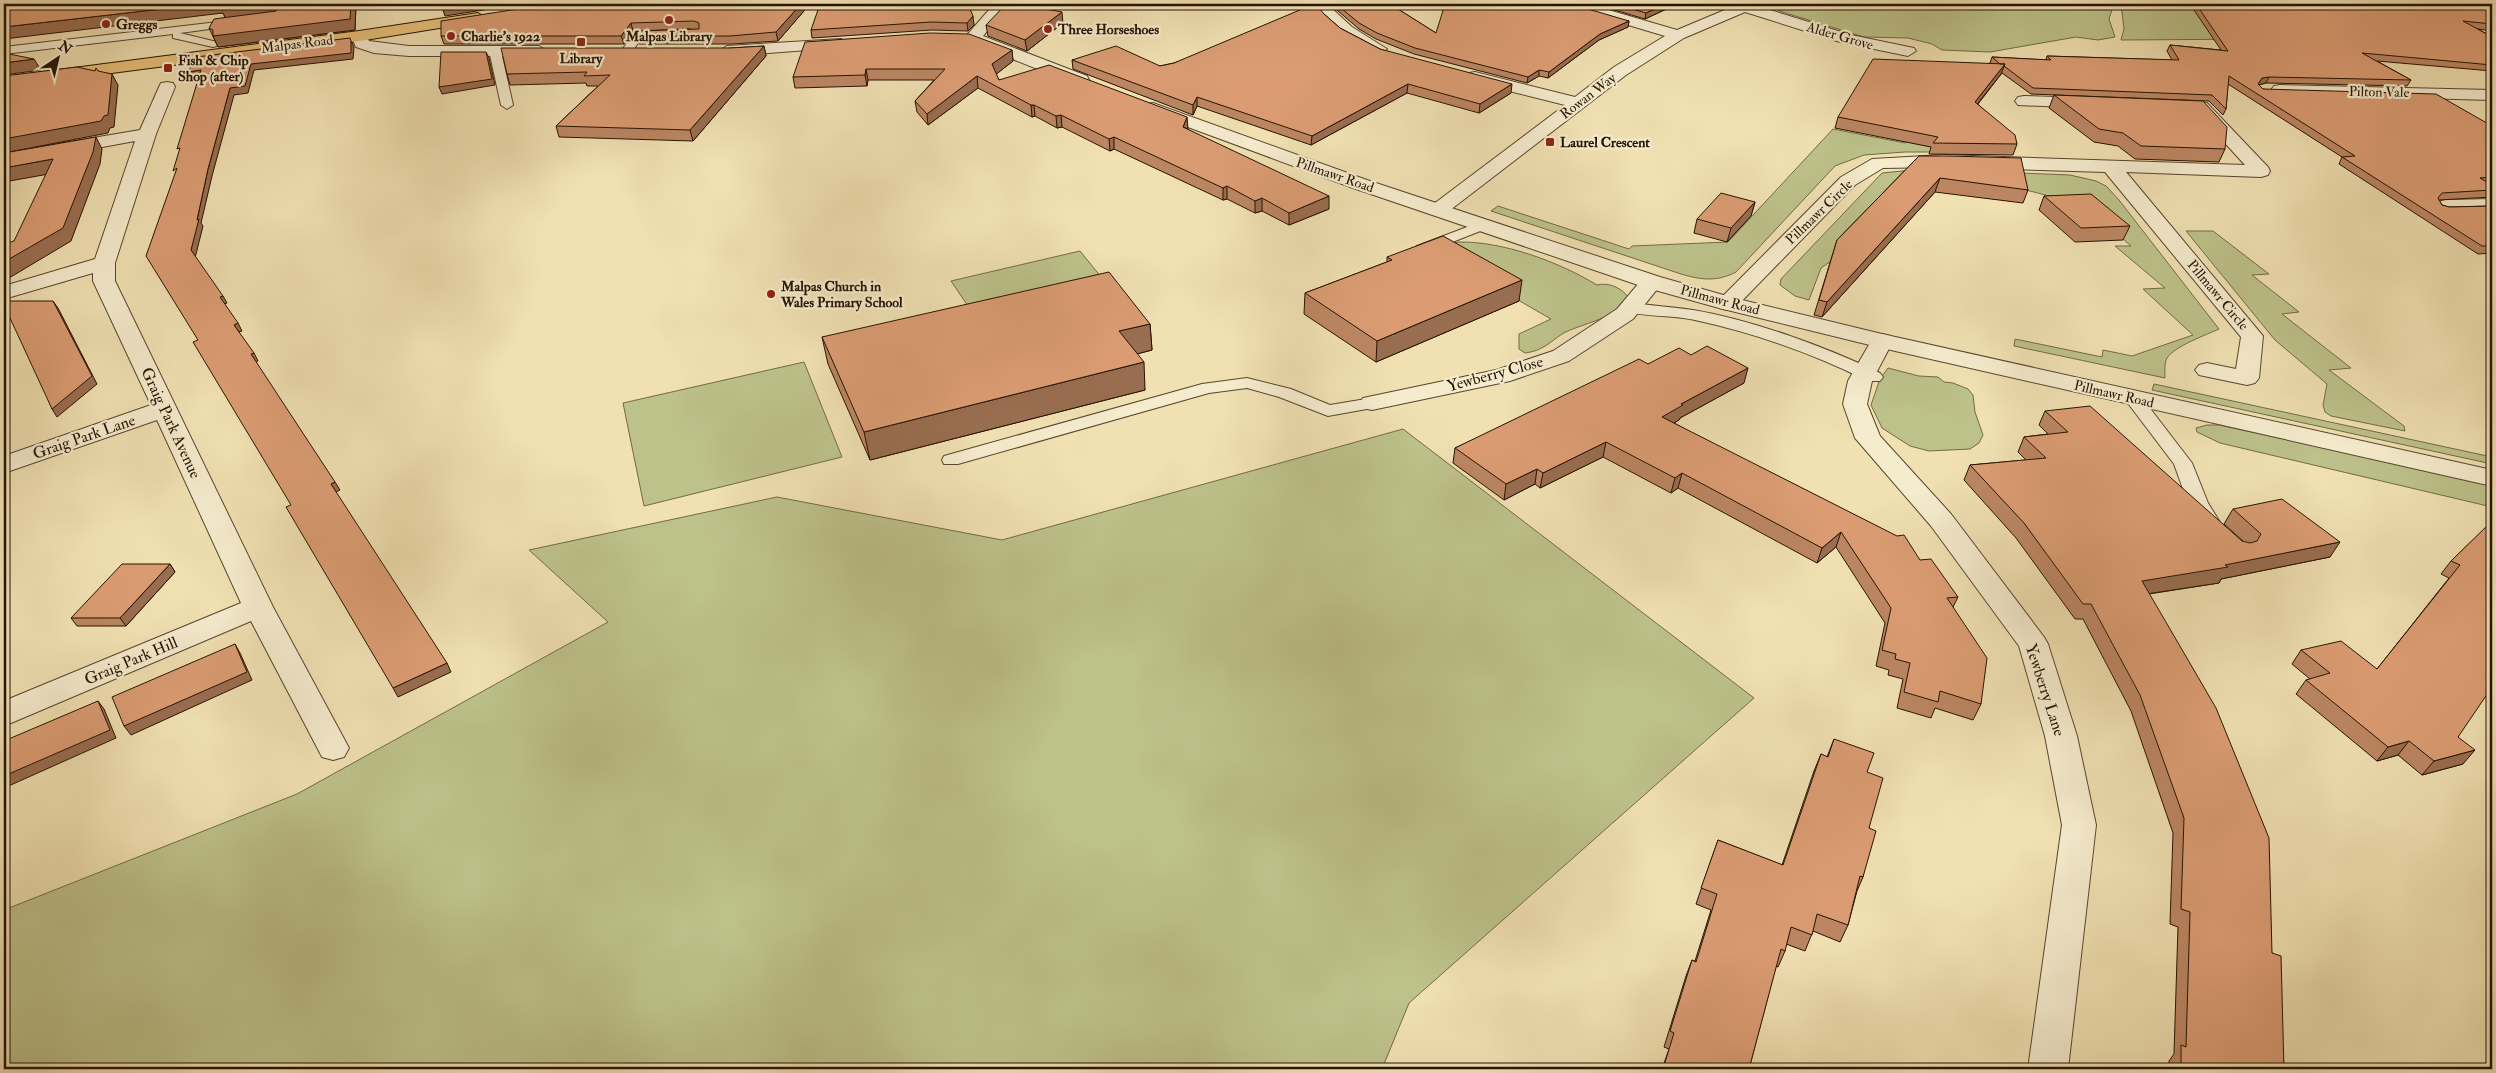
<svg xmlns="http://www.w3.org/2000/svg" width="2496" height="1073" font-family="'IM FELL Double Pica',serif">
<rect width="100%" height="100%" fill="#f0e0b2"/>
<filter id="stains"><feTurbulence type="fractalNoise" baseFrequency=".004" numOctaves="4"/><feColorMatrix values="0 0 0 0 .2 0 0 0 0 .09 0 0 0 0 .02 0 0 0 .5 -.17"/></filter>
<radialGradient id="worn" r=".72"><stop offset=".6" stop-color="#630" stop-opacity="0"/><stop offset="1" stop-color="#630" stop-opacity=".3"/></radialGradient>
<path fill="#bdc18a" stroke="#726a46" d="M1781 4H2114L2109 19 2115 37 2098 40 2076 37 1990 52 1942 50 1932 44 1908 38 1864 37 1779 11 1777 8Z
M2121 4H2202L2407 38 2121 40 2124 29Z
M1833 129 1905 143 1910 132 1944 139 1938 152H1905L1864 155 1835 166 1736 272C1717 282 1701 280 1681 274L1491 211 1498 206 1629 249 1632 246 1728 242Z
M1922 169 2070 175 2096 181 2106 186 2119 200 2219 329C2206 335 2175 346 2167 358 2164 364 2165 372 2165 378L2014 346 2015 339 2102 357 2103 350 2132 356 2193 335 2143 289 2165 288 2115 246H2131L2084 205 2026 190 1950 180 1821 268 1809 300 1795 296 1780 285 1781 279 1882 173Z
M2186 231H2213L2269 274 2252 275 2299 312 2282 314 2351 368 2329 370 2404 426 2405 431 2331 416 2325 412 2323 405 2327 384 2275 340Z
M1458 242C1503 241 1559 262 1597 285 1609 282 1622 288 1629 298 1622 317 1579 324 1562 334 1549 343 1542 351 1525 353L1519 349V334L1551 319 1433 251Z
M1080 251 1106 283 970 309 951 281Z
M804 362 842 457 644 506 623 403Z
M1888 368 1919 376 1938 377 1944 382 1953 383 1968 389 1973 395 1975 412 1983 435 1979 443 1970 449 1929 451 1910 446 1882 428 1871 405 1880 379Z
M2154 384 2492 457V464L2152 390Z
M2207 425H2219L2492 484V507L2220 443 2197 432 2196 428Z
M1403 429 1754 698 1409 1003 1382 1069H4V910L297 794 608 622 529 550 777 497 1002 540Z"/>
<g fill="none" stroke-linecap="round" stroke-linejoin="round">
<defs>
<path id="service" d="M235 20 239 21V25L180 33 217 42V46L213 47 173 38V34L4 54V47Z
M637 32H664L670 35 664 38H641L631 54H623L621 52 633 33Z
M500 47 506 51 502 56 513 105 507 109 501 105 490 55Z
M1483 221 1490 225 1488 228 1427 252 1422 254 1414 249 1417 246Z
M1629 303C1650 305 1672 307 1693 310 1752 320 1827 347 1880 373L1883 377 1880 381H1868C1814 354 1755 333 1695 320 1672 315 1647 317 1623 311L1621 308 1623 305Z
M1247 378 1291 389 1330 405 1372 398 1378 399 1381 403 1378 407 1328 416 1279 397 1247 388 1209 393 958 464H944L942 460 944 456 1202 384Z
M2133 393 2139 394 2192 463 2208 503 2221 524 2218 528 2211 530 2204 528 2188 503 2174 464 2124 398 2127 394Z"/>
<path id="minor" d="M1312 4H1327L1352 27 1387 49 1379 54C1353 47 1325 26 1312 4Z
M1566 4H1588L1677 30 1739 4H1758L1757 6 1851 35 1914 48 1916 51 1908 56 1840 42 1745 12 1684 38 1626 75 1445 214H1431L1428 210 1431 206 1565 105 1469 81 1467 77 1469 73 1475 72 1575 97 1614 67 1665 36 1568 7Z
M167 82 173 83 175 87 156 134 115 263V281L273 607 349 748 344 757 333 760 322 757 251 621 4 726V701L241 603 157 420 4 473V456L151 405 93 281V273L4 299V286L95 259 135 141 4 165V153L140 130 159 87 161 83Z
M2280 85 2492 90V100L2274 94 2271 90 2274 86Z
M2024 96 2088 98 2094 99 2097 103 2094 107 2088 108 2018 105 2015 101 2018 97Z
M2201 102 2207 103 2268 167 2270 171 2268 175 2261 177 2126 172 2263 336 2259 378 2255 383 2247 385 2199 375 2195 370 2199 365 2207 363 2236 369 2241 337 2105 172 1943 167 1883 168 1855 185 1735 308 1727 310 1719 308 1716 303 1841 177 1872 159 1943 155 2245 165 2192 107 2195 103Z
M2492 199V211L2445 212 2438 210 2435 206 2438 202 2445 200Z
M1652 276 1660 277 1663 282 1633 319 1569 361 1510 381 1372 410 1363 408 1360 403 1363 398 1496 370 1553 351 1617 309 1644 277Z
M1882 334 1890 336 1893 341 1872 381 1867 404 1880 436 1951 514 2044 637 2048 644 2077 736 2096 825 2068 1069H2028L2062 825 2045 736 2019 646 1931 526 1855 438 1843 404 1848 381 1874 336Z"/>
<path id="tertiary" d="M994 4H1010L983 36 1087 76 1089 80 1087 84H1075L967 41 965 38 967 35Z
M359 31 365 33 369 41 409 46H539L547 51 539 56H409L374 53 356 47 351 36Z
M841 39 849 44 847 47 727 56 719 51 727 46Z
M1153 103 1367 180 1660 277 1734 298 1882 334 2492 470V486L1882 348 1719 308 1644 287 1353 188 1147 112 1144 108 1147 104Z"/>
<path id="primary" d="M478 13 486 18 483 21 359 41 4 87V77L359 31Z"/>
</defs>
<use href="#service" stroke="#58462d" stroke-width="2"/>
<use href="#minor" stroke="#58462d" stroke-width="2"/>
<use href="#tertiary" stroke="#58462d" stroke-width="2"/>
<use href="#primary" stroke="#261301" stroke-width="2"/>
<use href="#service" fill="#f5ebcd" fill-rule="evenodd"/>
<use href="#minor" fill="#f5ebcd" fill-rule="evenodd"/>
<use href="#tertiary" fill="#f5ebcd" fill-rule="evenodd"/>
<use href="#primary" fill="#e8c079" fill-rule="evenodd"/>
</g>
<path fill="#bc8663" stroke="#261301" d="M4 4H356L355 30 218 47 209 28 225 17 223 13Z
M810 4 778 41 732 44H639L637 36 691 29 633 31 624 44H444L441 36Z
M968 4 974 25 968 31 932 30 812 38 811 30Z
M1331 4H1390L1436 33 1629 21 1628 27 1599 40 1548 78 1539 76 1527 83 1414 54 1376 39 1359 29 1331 5Z
M1594 4H1677L1645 19Z
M2190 4H2492V31L2478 29 2492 37V71L2377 61 2411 80 2407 86 2266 83 2259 85 2263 89 2492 126V184H2491L2492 185V199V197L2439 200 2442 205 2449 207 2492 206V253L2478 254 2339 164 2342 157 2228 84 2226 109 2223 115 2209 101 2031 94 2002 73 1978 104 2017 144 2013 155 1929 154 1931 147 1835 128 1838 117 1990 63 1992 57 2046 60 2047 56 2172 60 2167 51 2170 45 2221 50Z
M1324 14 1340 28 1380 49 1511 93 1479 113 1407 93 1311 145 1197 106 1193 115 1073 69 1072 60 1160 66 1174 63Z
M1063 23 1027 51 988 36 986 25Z
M764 46 766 56 693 141 559 137 556 126 598 86H587L586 83 510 85 507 74 730 48Z
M1012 50 1013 61 996 74 999 80 1187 129 1329 209 1289 225 1262 211 1255 213 1227 199 1223 200 1114 149 1110 151 1062 127 1057 128 1035 116 1032 117 978 88 928 125 917 112 915 101 934 80H868L867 86 795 88 793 77Z
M2054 95 2225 149 2219 162 2135 159 2118 146 2094 142 2049 108Z
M1919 156 2028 190 2023 203 1935 192 1822 317 1814 315 1837 240Z
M2044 196 2130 226 2123 240 2075 242 2039 210Z
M1755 202 1751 216 1727 242 1694 233 1697 219Z
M1387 257 1519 301 1376 362 1304 314 1305 293 1387 262Z
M1150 324 1152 350 1137 354 1145 390 870 460 828 364 822 337Z
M1691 355 1744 383 1680 418 1679 420 1674 423 1920 560 1958 597 1953 607 1981 704 1973 720 1935 708 1931 718 1897 708 1903 679 1888 675 1889 670 1876 666 1885 623 1836 547 1817 563 1678 488 1671 493 1603 457 1540 488 1535 484 1504 500 1453 463 1455 448 1648 364Z
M2045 411 2242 541 2244 542 2224 524 2233 509 2330 557 2221 579 2219 583 2149 594 2272 953 2284 1069H2169V1061L2174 1054 2178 927 2170 924 2173 833 2131 711 2083 619H2075L2016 538 1964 480 1970 465 2026 460 2018 452 2024 437 2048 434 2039 425Z
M2492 522V640L2490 642 2458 737 2463 764 2422 775 2398 755 2377 761 2296 694 2306 680 2310 679 2292 664 2301 650 2377 669 2449 578 2441 574 2451 561Z
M170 564 175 572 126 626H77L71 618Z
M1834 739 1867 772 1869 828 1863 877 1857 891 1848 925 1840 942 1813 931 1805 951 1786 944 1785 951 1778 967 1776 966 1749 1069H1662L1669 1049 1664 1047 1686 976 1692 960 1695 961 1711 910 1696 904 1718 840 1782 865 1814 771 1821 754 1827 757Z"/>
<path fill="#996d50" stroke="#261301" d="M205 4H273L277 13 226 19 223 13 4 39V27Z
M351 4H356L355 30 218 47 213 36Z
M466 4H521L445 16 442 7Z
M801 4H810L778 41 776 32Z
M1666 4H1677L1645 19 1646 13Z
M1062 12 1063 23 1027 51 1025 40Z
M973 16 974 25 968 31 967 23Z
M1629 21 1628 27 1599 40 1548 78 1549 72 1600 34Z
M631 23 633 31 624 44 621 36Z
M351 41 354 47 353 59 254 70 248 93 234 95 212 176 201 223 203 226 195 258 191 250 197 220 208 169 230 88 251 64Z
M764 46 766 56 693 141 690 130Z
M1012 50 1013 61 994 76 992 64Z
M486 52 489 58 495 85 442 94 439 87Z
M34 59 41 70 4 75V63Z
M2005 64 2001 74 1971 112 1975 102Z
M866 69 868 80 867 86 865 75Z
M201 70 204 77 191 78 188 72Z
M1539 70V76L1527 83 1528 77Z
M112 74 118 85 114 127 110 128 108 133 4 153V139Z
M977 76 978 88 928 125 927 114Z
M2269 77 2266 83 2258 85V84L2262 78Z
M1408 84 1407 93 1311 145 1312 136Z
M1512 84 1511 93 1479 113 1480 104Z
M1197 97V106L1193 115V105Z
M1031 105H1034L1035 116 1032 117Z
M1061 115 1062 127 1057 128 1056 116Z
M1187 117 1188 129 1183 127Z
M96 137 102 149 100 164 71 241 4 281V262Z
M1114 137V149L1110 151 1109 139Z
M53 159 60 172 4 182V168Z
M1940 178 1935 192 1822 317 1827 302Z
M1227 186V199L1223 200V188Z
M1329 196V209L1289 225V213Z
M1262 198V211L1255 213V201Z
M1755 202 1751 216 1727 242 1731 228Z
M1522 280 1519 301 1376 362 1377 341Z
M223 296 227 303 224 304 220 297Z
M53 301 58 308 97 384 57 417 52 409Z
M238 323 242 331 238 332 234 325Z
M1150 324 1152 350 1121 358 1119 331Z
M254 353 258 361 255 362 251 354Z
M1144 362 1145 390 870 460 864 432Z
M1748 368 1744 383 1680 418 1679 420 1659 432 1662 417 1681 404Z
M1606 442 1603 457 1540 488 1543 473Z
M1537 469 1535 484 1504 500 1506 484Z
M1682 473 1678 488 1671 493 1675 478Z
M335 482 340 490 336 492 331 484Z
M1841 532 1836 547 1817 563 1822 548Z
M2340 542 2330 557 2221 579 2219 583 2133 596 2142 581Z
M170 564 175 572 126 626 120 618Z
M235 644 240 653 252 680 131 735 124 726Z
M447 663 451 672 398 697 393 688Z
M98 701 104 709 116 738 4 788V776Z
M2409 741 2398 755 2377 761 2388 747Z
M2475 750 2463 764 2422 775 2434 761Z"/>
<path fill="#db9c73" stroke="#261301" d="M4 4H205L4 27Z
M223 4H260L221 8Z
M277 4H351L350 19 213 36V30L209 28 214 19 276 11 278 4Z
M442 4H466L442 7Z
M550 4H801L776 32 730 36H637L640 31 699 29V23L694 21 631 23 621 36H441V21Z
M820 4H968L973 16 967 23 931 22 811 30Z
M1006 4H1021L1062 12 1025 40 986 25Z
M1314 4H1316L1324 14 1340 28 1380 49 1512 84 1480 104 1408 84 1312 136 1197 97 1193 105 1072 60 1116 46 1160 66 1174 63Z
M1336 4H1390L1436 33 1445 4H1571L1629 21 1600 34 1549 72 1539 70 1528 77 1415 48 1377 33 1359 23Z
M1615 4H1666L1646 13Z
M2196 4H2492V24L2463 21 2492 37V65L2362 53 2411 80 2269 77 2262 78 2258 84 2263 89 2436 94 2492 126V177L2480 178 2492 185V190L2442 193 2438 198 2442 205 2449 207 2492 206V246H2482L2342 157 2355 156 2229 76 2226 109 2212 95 2033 88 2004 66 2005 64H2000L1992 57 2051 60 2047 56 2179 60 2170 45 2228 51Z
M930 33 969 34 1012 50 992 64 999 80 1049 65 1187 117 1183 127 1329 196 1289 213 1262 198 1255 201 1227 186 1223 188 1114 137 1109 139 1061 115 1056 116 1034 105H1031L977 76 927 114 915 101 945 69H866L865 75 793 77 805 42Z
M350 38 351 41V53L251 64 245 86 230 88 208 169 197 220 199 219 191 250 223 296 220 297 238 323 234 325 254 353 251 354 335 482 331 484 447 663 393 688 286 507 291 505 193 342 198 340 146 256 177 168 173 171 180 148 177 149 201 70 188 72 196 57Z
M764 46 690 130 556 126 610 75 584 76 587 72 507 74 501 48H730Z
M441 52H486L492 79 439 87Z
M4 53 34 59 4 63Z
M1873 59 2005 64 1975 102 2015 135 2017 144 1933 143 1938 137 1838 117Z
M77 67 95 71 96 68 98 71 112 74 108 115 104 116 101 121 4 139V76Z
M2054 95 2203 101 2227 127 2225 149 2141 146 2123 133 2099 129Z
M96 137 93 152 63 228 4 262V244L14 241 53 159 4 168V153Z
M1919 156H1948L2021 158 2028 190 1940 178 1827 302 1819 300 1837 240Z
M1721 193 1755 202 1731 228 1697 219Z
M2091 194 2130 226 2081 228 2044 196Z
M1443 236 1522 280 1377 341 1305 293 1392 260 1387 257Z
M1109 272 1150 324 1119 331 1144 362 864 432 822 337Z
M4 301H53L92 376 52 409 4 305Z
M1707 346 1748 368 1681 404 1683 405 1662 417 1897 536 1904 535 1920 560 1931 559 1958 597 1947 598 1987 658 1981 704 1940 691 1938 702 1904 692 1910 663 1895 659 1896 654 1882 650 1891 608 1841 532 1822 548 1682 473 1675 478 1606 442 1543 473 1537 469 1506 484 1455 448 1639 359 1648 364 1679 348 1691 355Z
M2090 406 2242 541 2250 543 2257 541 2261 534 2233 509 2282 499 2340 542 2225 565 2228 567 2142 581 2216 708 2269 838 2272 953 2281 956 2284 1069H2181V1045L2186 1047 2190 912 2181 909 2184 818 2140 695 2091 604H2083L2024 523 1970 465 2046 458 2024 437 2068 432 2045 411Z
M2491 522H2492V638L2489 642 2492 643V687L2458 737 2475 750 2434 761 2409 741 2388 747 2306 680 2330 673 2301 650 2341 641 2377 669 2460 565 2451 561Z
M122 564H170L120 618H71Z
M235 644 247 672 124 726 112 697Z
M98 701 110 730 4 776V741Z
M1834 739 1874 753 1867 772 1883 778 1869 828 1876 831 1863 877 1860 876 1848 925 1817 914 1812 935 1791 927 1785 951 1781 949 1749 1069H1663L1674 1033 1670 1031 1692 960 1696 962 1717 894 1701 888 1718 840 1783 865 1821 754 1828 757Z"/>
<g fill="#8f2418" stroke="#f5ebcd" stroke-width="2">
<circle cx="669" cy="20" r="5"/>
<circle cx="106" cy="24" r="5"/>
<circle cx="1048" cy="29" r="5"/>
<circle cx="451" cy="36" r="5"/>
<rect x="576" y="37" width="10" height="10" rx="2.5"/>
<rect x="163" y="63" width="10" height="10" rx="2.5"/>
<rect x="1545" y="137" width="10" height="10" rx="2.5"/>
<circle cx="771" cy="294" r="5"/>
</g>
<g text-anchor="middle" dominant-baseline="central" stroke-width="4.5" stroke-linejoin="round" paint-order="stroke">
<g font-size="14" font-weight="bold" fill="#261301" stroke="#f5ebcd" text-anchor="start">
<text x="116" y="24">Greggs</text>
<text x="1058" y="29">Three Horseshoes</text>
<text x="461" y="36">Charlie's 1922</text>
<text x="669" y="36" text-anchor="middle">Malpas Library</text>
<text x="581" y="58" text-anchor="middle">Library</text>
<text x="178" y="60">Fish &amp; Chip<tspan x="178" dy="16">Shop (after)</tspan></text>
<text x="1560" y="142">Laurel Crescent</text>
<text x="781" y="286">Malpas Church in<tspan x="781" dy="16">Wales Primary School</tspan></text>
</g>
<g font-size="14" fill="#261301" stroke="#f5ebcd">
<text transform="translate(1840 36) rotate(16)">Alder Grove</text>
<text transform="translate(297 44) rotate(-7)">Malpas Road</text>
<text transform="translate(2379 92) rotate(1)">Pilton Vale</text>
<text transform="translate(1588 96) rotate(-37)">Rowan Way</text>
<text transform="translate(1335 175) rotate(19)">Pillmawr Road</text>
<text transform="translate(1819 212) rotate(-44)">Pillmawr Circle</text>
<text transform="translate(2218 295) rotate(50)">Pillmawr Circle</text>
<text transform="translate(1720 300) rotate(15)">Pillmawr Road</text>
<text transform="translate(2114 394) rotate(13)">Pillmawr Road</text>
</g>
<g font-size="16" fill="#261301" stroke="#f5ebcd">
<text transform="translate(1495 374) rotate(-15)">Yewberry Close</text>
<text transform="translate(171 423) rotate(65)">Graig Park Avenue</text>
<text transform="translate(84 437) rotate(-19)">Graig Park Lane</text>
<text transform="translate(131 661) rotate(-23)">Graig Park Hill</text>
<text transform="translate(2045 690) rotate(72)">Yewberry Lane</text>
</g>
</g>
<rect width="2496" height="1073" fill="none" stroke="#f0e0b2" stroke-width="20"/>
<rect x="5" y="5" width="2486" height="1063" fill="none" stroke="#261301" stroke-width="2.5"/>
<rect x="10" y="10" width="2476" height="1053" fill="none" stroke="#261301"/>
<g transform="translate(58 58) rotate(35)" stroke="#f5ebcd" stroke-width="4" paint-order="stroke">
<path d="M0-4L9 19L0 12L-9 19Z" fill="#261301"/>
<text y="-8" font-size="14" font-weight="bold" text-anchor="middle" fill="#261301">N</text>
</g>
<rect width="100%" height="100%" filter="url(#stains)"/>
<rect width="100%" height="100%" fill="url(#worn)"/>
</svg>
